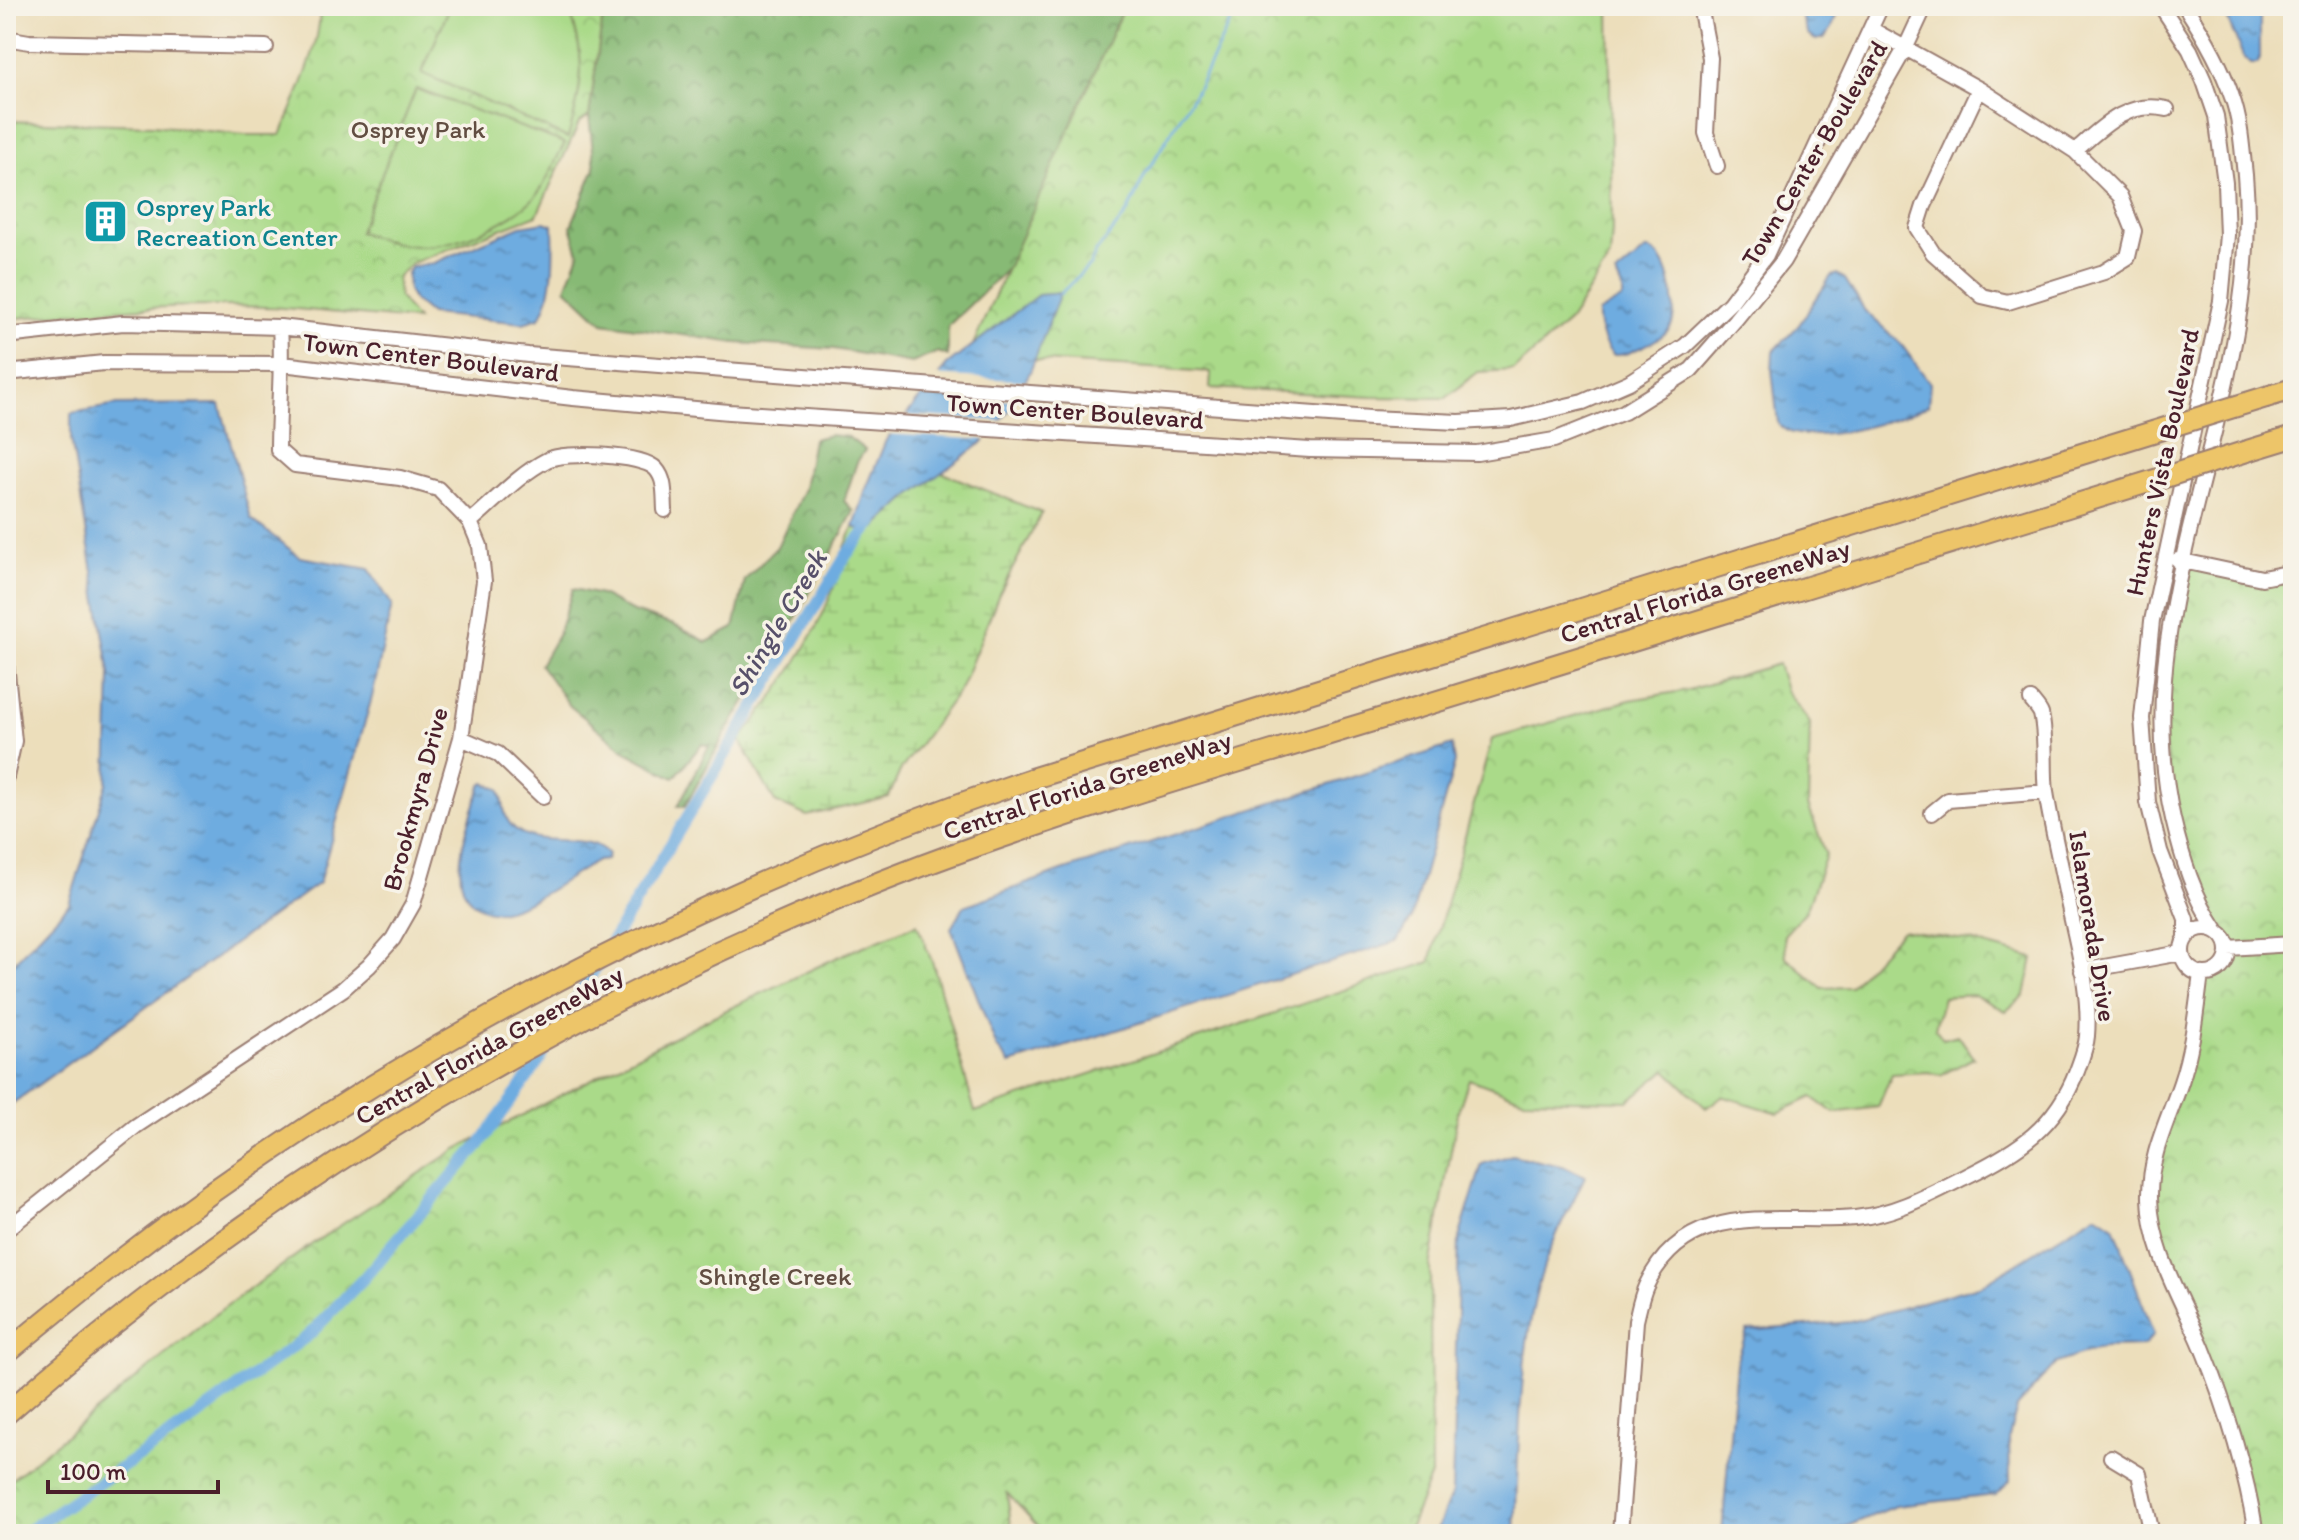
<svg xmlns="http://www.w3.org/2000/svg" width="2299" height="1540" font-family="Itim,sans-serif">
<defs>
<pattern id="forest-crowns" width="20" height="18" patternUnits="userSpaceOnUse" patternTransform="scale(2)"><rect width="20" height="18" fill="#87ba75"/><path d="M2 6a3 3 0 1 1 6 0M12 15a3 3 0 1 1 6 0" fill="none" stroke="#709760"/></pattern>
<pattern id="wetland-marsh" width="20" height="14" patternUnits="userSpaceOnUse" patternTransform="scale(2)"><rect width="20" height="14" fill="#aada89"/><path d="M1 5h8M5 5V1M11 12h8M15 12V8" fill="none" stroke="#94bb76"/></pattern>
<pattern id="park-crowns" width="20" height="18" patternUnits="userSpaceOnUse" patternTransform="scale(2)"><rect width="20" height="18" fill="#aada89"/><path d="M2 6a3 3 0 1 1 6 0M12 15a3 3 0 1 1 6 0" fill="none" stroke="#94bb76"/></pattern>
<pattern id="water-ripples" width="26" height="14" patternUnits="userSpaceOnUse" patternTransform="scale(2)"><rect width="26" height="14" fill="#6eace0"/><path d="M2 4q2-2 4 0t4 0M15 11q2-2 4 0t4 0" fill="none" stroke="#5c8bb6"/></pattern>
</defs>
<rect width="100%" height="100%" fill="#f7f3e8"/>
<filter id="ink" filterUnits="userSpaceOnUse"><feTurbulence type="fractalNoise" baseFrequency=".0125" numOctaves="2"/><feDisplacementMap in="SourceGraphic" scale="16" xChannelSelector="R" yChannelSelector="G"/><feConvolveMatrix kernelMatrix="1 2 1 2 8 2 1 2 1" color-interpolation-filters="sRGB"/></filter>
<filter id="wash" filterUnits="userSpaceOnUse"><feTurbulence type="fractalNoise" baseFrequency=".006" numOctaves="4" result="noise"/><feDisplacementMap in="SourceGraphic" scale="32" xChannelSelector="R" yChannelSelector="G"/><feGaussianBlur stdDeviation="1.8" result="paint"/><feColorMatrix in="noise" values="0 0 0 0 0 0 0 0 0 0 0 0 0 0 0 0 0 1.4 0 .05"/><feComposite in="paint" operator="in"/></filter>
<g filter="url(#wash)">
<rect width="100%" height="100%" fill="#ecdebb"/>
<path fill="url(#forest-crowns)" stroke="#686c50" stroke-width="2" d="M604 6H1173L1036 241 948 326V356L938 352 912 363 834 349 736 343 603 323 566 288 579 253 571 226 595 168 589 116Z
M830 435 848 437 865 450 857 462 844 501 854 511 800 611 724 736 685 806H678L709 746 702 744 674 778 628 753 570 706 540 665 559 632 573 589 601 595 633 612 674 625 707 642 734 628 745 580 777 547 804 489 813 439Z"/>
<path fill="url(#wetland-marsh)" stroke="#7a7c5a" stroke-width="2" d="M941 472 1042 513 999 594 962 686 900 771 889 797 807 816 775 802 740 740C776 695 811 647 832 592 840 570 842 547 854 527L865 532 872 530 908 496Z"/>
<path fill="url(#park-crowns)" stroke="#7a7c5a" stroke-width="2" d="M319 6H604L589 116 579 123 537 215 412 263 397 277 399 297 417 320C366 317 315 309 264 307 177 303 92 311 6 319V121L153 125 245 135H281C294 103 324 40 319 6Z
M1124 6H1609L1612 231 1610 258 1569 321 1514 370 1478 372 1446 398 1372 397 1210 388 1211 372 968 356Z
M2184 562 2262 578 2293 572V1534H2256L2240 1466 2164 1263 2150 1199 2181 1082 2201 974C2227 973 2236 947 2217 931L2180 852 2160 712Z
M1778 664 1786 690 1810 723 1808 805 1826 855 1806 911 1784 935 1786 957 1822 988 1850 987 1902 930 1970 941 2033 958 2025 995 2006 1011 1974 995 1943 997 1935 1028 1943 1039 1958 1035 1974 1058 1941 1075 1928 1072 1892 1074 1878 1107 1834 1113 1812 1097 1778 1113 1722 1096 1706 1108 1666 1070 1628 1101 1523 1099 1469 1079 1458 1112 1430 1267 1431 1475 1407 1534H1045L1007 1493 1012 1534H6V1484L218 1312 312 1244 457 1149 710 1018 842 955 917 924 933 964 975 1112 1430 962 1492 739 1630 700 1688 690Z"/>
<path fill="#aada89" stroke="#7a7c5a" stroke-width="2" d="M450 6H568C587 58 583 86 568 138L422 73Z
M416 89 565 143C556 158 549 178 539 192 517 220 460 245 424 246 402 247 379 239 359 232Z"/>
<path fill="url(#water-ripples)" stroke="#5c6686" stroke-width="2" d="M1798 6H1839L1832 28 1824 38 1816 40 1808 35Z
M2222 6H2260V59L2257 64H2251L2243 56Z
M545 222 553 225C554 256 555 291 540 318L523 323 430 314 413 300 408 291 407 273 412 267 434 263 521 226Z
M1646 250C1669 249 1678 307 1672 324 1668 335 1652 342 1642 347 1632 351 1624 356 1613 355 1604 346 1597 326 1598 313L1623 298V291L1616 275Z
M1837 274 1845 279 1865 311 1900 343 1930 383 1928 405C1902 419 1797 453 1778 423L1772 370 1773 352 1799 325 1831 276Z
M1060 293 1030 372 1009 411 982 443 908 497 872 530 865 532 854 527 866 489 886 440 947 365 1038 295Z
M220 404 251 519 300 557 369 569 392 605 372 697 319 883 6 1108V971L69 904 107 783 110 674 71 439V413L117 405Z
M1452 745 1455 762 1411 919 1398 941 1010 1064 997 1048 951 928 964 906 1062 871Z
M485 783 499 789C505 801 502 815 511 825 535 852 588 829 608 854L606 860 597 861C570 876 533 905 503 911 495 912 486 911 479 907 441 886 471 818 481 786Z
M1512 1155 1566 1167 1585 1176C1572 1205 1554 1235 1544 1266 1518 1346 1519 1449 1515 1534H1435L1452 1493 1459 1238 1482 1164Z
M2096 1214 2114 1226 2154 1335 2144 1346 2103 1347 2056 1363 2017 1407 2009 1437 2010 1481 1996 1495 1896 1506 1828 1534H1722L1736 1363 1747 1331 1851 1322 1982 1285Z"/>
<path fill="#ecdebb" d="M934 375 1030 381 1019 401 918 395Z
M901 415 1006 421 989 440 885 434Z"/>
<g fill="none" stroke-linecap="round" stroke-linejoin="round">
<path stroke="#6eace0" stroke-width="3" d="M1060 294 1090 265 1096 252 1127 213 1145 175 1198 88 1238 6"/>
<path stroke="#6eace0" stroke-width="12" d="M23 1534 181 1428 309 1335 363 1279 480 1144 536 1066 847 554 873 522"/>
</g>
</g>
<g filter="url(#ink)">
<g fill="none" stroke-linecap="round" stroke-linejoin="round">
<defs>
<path id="minor" d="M1700 6 1710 58 1706 133 1717 166
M2161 6 2190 50 2204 81 2216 116 2225 183 2227 235 2221 301 2152 621 2142 718 2148 802 2160 851 2186 919V936
M2185 6C2204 35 2221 64 2232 97 2241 122 2242 149 2245 175 2265 392 2123 602 2173 819 2182 858 2194 897 2217 931
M1871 29 1979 89 2075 151 2120 196 2134 231 2128 257 2104 272 2008 302 1982 296 1933 253 1917 228 1924 206 1979 89
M6 38 29 42 266 47
M2075 151C2102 127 2127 100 2167 109
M6 336 123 323 280 327 528 355 896 383 1370 418 1459 422 1511 419 1583 402 1629 382 1685 346 1730 303 1766 255 1881 6
M6 373 104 363 282 364 573 398 729 412 1310 450 1477 453 1554 440 1624 412 1691 370 1735 320 1783 261 1906 47 1925 6
M470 522C495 501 518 475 547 460 565 451 642 454 656 469 666 480 664 496 665 510
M2178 560 2262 578 2293 572
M6 663 14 741 6 777
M461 738 498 754 543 797
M1932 813 1948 800 2046 792
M2182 951a23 23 0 1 1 46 0a23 23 0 1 1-46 0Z
M2228 948 2293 944
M2082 971 2181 953
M2201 974C2196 1010 2193 1047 2181 1082 2168 1121 2149 1155 2150 1198 2151 1251 2182 1299 2202 1347 2226 1406 2246 1470 2256 1534
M6 1230 136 1126 343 989 369 966 393 939 413 904 461 738 484 581 480 546 470 522 438 489 400 478 295 465 278 450C278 408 283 368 280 327
M2111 1457 2139 1474 2152 1534
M1620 1534 1636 1321C1639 1309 1641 1297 1646 1286 1687 1197 1778 1225 1855 1218 1896 1214 1931 1194 1967 1176 2018 1151 2056 1127 2077 1071 2081 1060 2086 1048 2087 1036 2091 987 2074 935 2065 887 2059 856 2051 824 2046 792 2043 767 2047 739 2041 714 2039 709 2034 704 2031 700"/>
<path id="highway" d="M2266 397 2293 389
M2247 451 2293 437
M6 1353C82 1290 159 1228 241 1172 484 1003 750 874 1031 779L2172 426
M6 1414C275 1177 589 992 924 865 1096 801 1273 752 1448 698 1688 624 1928 550 2168 476"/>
</defs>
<use href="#minor" stroke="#9b7e73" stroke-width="18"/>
<use href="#highway" stroke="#9b7e73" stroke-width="24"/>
<use href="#minor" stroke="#fff" stroke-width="14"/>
<use href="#highway" stroke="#edc569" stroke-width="20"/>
<defs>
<path id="highway-bridge" d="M2172 426 2266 397
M2168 476 2247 451"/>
</defs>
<use href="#highway-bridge" stroke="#9b7e73" stroke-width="24" stroke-linecap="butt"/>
<use href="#highway-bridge" stroke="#edc569" stroke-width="20"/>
</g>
</g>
<defs>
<symbol id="building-square" viewBox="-11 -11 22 22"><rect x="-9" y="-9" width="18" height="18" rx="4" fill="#0f9aa8" stroke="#f7f3e8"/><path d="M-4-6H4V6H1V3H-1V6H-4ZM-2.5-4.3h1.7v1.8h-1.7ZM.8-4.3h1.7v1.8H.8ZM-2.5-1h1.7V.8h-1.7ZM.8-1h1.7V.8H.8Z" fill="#fff"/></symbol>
</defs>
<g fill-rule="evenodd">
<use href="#building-square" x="80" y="196" width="51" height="51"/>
</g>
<g text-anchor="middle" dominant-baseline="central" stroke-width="7" stroke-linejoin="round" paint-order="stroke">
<g font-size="26" fill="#624e42" stroke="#f7f3e8">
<text x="418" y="129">Osprey Park</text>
<text x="775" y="1276">Shingle Creek</text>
</g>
<g font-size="26" fill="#4a1f2b" stroke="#f7f3e8">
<text transform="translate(1814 153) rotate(-59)">Town Center Boulevard</text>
<text transform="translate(431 357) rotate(7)">Town Center Boulevard</text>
<text transform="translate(1075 411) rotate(4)">Town Center Boulevard</text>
<text transform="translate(2162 462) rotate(-78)">Hunters Vista Boulevard</text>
<text transform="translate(1705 591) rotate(-17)">Central Florida GreeneWay</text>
<text transform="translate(1087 785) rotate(-18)">Central Florida GreeneWay</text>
<text transform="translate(415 799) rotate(-75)">Brookmyra Drive</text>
<text transform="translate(2093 926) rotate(81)">Islamorada Drive</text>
<text transform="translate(489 1045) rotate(-29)">Central Florida GreeneWay</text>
</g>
<g font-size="26" fill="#0d838f" stroke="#f7f3e8" text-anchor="start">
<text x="136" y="207">Osprey Park<tspan x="136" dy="30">Recreation Center</tspan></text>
</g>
<g font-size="28" font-style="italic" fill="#57506a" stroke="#f7f3e8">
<text transform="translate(777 623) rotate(-59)">Shingle Creek</text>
</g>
</g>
<rect width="2299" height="1540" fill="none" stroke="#f7f3e8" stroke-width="32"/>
<path d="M48 1480v12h170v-12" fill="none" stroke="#4a1f2b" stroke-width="4"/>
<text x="60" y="1480" font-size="24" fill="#4a1f2b" stroke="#f7f3e8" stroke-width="6" paint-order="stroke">100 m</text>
</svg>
